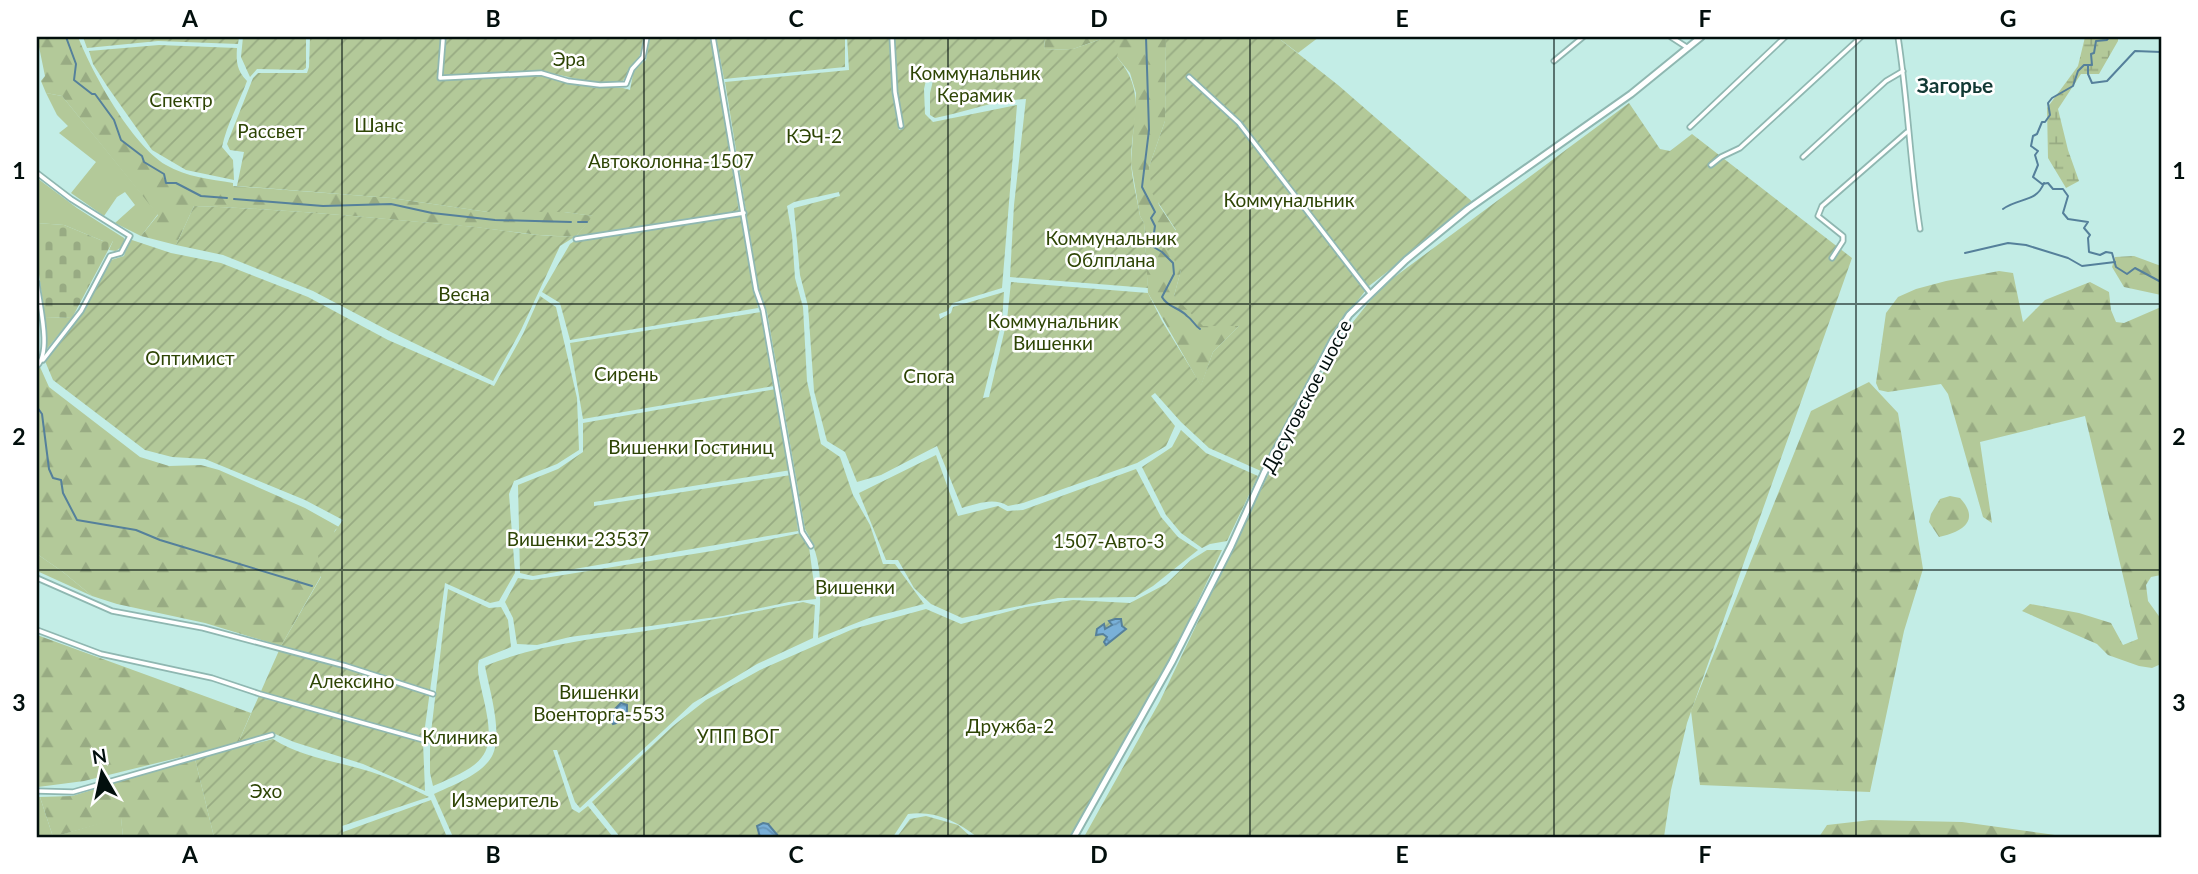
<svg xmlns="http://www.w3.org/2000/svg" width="2198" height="874" viewBox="0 0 2198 874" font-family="Lato,sans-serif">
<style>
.green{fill:#b3c999}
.forest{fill:url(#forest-firs)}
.wetland{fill:url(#wetland-marsh)}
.cemetery{fill:url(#cemetery-stones)}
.garden{fill:url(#garden-furrows)}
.water{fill:url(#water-waves);stroke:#55809b;stroke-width:2}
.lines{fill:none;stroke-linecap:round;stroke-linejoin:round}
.stream{stroke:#55809b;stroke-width:2}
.minor-casing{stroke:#8fb7b1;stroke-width:7}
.secondary-casing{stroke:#8fb7b1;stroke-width:9}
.minor{stroke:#fff;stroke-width:3.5}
.secondary{stroke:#fff;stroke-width:5}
.grid{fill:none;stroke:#020f0d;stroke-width:2;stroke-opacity:0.55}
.labels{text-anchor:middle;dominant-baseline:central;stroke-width:5;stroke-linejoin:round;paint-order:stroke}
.park-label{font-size:19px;fill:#2e4505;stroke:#fff}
.street-label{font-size:19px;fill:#020f0d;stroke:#fff}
.neighbourhood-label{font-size:21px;font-weight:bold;fill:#123934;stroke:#fff}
.neatline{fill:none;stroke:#020f0d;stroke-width:2.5}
.grid-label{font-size:23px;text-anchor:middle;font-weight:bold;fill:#020f0d}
</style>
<defs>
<pattern id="forest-firs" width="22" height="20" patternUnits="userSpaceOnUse" patternTransform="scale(1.75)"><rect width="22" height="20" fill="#b3c999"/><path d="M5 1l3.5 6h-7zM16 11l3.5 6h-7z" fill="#98ab83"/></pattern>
<pattern id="wetland-marsh" width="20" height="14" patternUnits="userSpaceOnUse" patternTransform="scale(1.75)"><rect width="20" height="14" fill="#b3c999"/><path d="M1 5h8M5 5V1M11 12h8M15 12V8" fill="none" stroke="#98ab83"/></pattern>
<pattern id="cemetery-stones" width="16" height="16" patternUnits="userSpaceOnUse" patternTransform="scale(1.75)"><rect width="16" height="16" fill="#b3c999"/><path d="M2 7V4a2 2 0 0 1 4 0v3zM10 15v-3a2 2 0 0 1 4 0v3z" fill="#98ab83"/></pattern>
<pattern id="garden-furrows" width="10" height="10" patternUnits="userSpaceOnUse" patternTransform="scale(1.75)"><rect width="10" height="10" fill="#b3c999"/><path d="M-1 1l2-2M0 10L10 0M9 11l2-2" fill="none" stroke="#98ab83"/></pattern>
<pattern id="water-waves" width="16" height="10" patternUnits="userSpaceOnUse" patternTransform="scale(1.75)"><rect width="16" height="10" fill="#79b0d8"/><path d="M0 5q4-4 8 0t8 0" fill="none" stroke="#6796b8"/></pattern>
</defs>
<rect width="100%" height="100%" fill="#c3ede6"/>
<g class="green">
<path d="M46,93L62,96L158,214L141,236L115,223L135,205L125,192L117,197L104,216L71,193L96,162L59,133L68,126L57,115Z"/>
<path d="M37,178L77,208L124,238V245L116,251L109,250L113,241H103L64,225L37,223Z"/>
<path d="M45,317L72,318L46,350Z"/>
<path d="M37,554L63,572L92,596L37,571Z"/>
<path d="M37,797H40L53,837L121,817L123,837H37Z"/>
</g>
<g class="forest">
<path d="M37,37H78C93,74 131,144 166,165C186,177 210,179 233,183V186L391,198L488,212H564L594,216L576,236C538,238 501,229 463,226C374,218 284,209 194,206L176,245L141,236L158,215L62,96L46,93L41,81L45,76Z"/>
<path d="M1045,37H1166L1165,121L1149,167L1159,205L1176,231L1181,270L1174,296L1240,325L1213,352L1201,386L1148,293L1144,223L1140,216L1131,163L1136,93L1130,73L1117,57L1107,37L1073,49L1044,50Z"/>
<path d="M1277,37H1319L1298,53Z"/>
<path d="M2134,256L2161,266V295L2124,287L2112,267L2115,257Z"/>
<path d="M1999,271L2013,273L2023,322L2045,300L2090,282L2109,292L2111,310L2116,322L2124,323L2161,307V575L2151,577L2146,585L2148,601L2161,619V664L2152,668L2139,666L2108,655L2097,644L2022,611L2030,604L2079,613L2111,623L2123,645L2138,639L2085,416L1980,442L1992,523L1983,517L1948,394L1941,384L1888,392L1879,390L1876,383L1886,313L1898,297L1916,289L1946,281Z"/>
<path d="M40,367L49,387L140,457L169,466L201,465L219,470L305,508L339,527L335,530L321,576L281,646L205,623L117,604L92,596L63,572L37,554V371Z"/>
<path d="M1869,382L1898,413L1923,569L1904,631L1870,792L1700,785L1691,711L1811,411Z"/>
<path d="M1950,496L1960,498C1981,521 1962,532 1939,537L1929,522L1931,514L1940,499Z"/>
<path d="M37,635L251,713L238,743L84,781L38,787Z"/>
<path d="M195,759L214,837H123L121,818L53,837L40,797L72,796Z"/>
<path d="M1871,820L1962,822L2069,837H1819L1827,825Z"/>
</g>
<path class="wetland" d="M2085,37H2118V41L2099,74H2081L2058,109L2068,150L2079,181L2066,188L2048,158L2047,108L2078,66Z"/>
<path class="cemetery" d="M37,223L64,225L103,241H113L72,318L45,317L37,260Z"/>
<g class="garden">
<path d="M83,37H239L238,44L158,41L87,48Z"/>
<path d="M243,37H306V68L303,70L257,69L250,77L241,57Z"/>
<path d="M310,37H645L639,58C631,64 629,72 623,81L595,83L546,72L443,76L446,39H442L438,80L544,76L595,88H623L630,90L634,69L646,60L650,37H712L739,211L576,236L560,246L521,330L493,381L391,332L313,291L223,255L176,245L194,206C284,209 375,218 465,226C502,229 538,238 576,236L593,216L564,212H488L391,198L237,186L244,152L230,150L227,144L253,78L258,73H307L309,67Z"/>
<path d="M716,37H845V67L724,79Z"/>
<path d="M847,37H889L892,93L899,130L903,129L896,87L894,37H1045L1044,50L1073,49L1107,37L1120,43L1117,57C1148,94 1131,119 1131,162C1132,180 1137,198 1140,216L1144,223L1148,288L1010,277L1014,205L1026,99C995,100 965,112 935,118L930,115V93L934,77L927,76L924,89L925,114L933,122L1017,105L1002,288L953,303L947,311L939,314L940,319L951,313L953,307L1004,292L1002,321L983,398L989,397L1007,320L1011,282L1148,293L1162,321L1201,385L1213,352L1239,326H1203L1174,296L1181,270L1162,242L1176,230L1152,193L1149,167L1165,121L1166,37H1277L1338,85L1475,204L1369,286L1331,335L1261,471L1209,448L1181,422L1155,393L1151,396L1175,426L1166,446L1137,463L1023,503L1008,506C993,497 978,504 962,508L937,446L881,475L857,482L845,452L827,441L814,391L808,306L800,275L794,208L840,196L839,192L794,202L787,206L792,235L795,278L803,307L807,381L821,444L840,457L853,495L870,525L883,564H895L924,604L869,618L818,638C820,600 826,563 805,529L767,312L760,298L725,82L849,70Z"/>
<path d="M159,45L237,48C236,62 237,71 247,81C239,103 227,124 222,147L233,160L234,180L186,170L152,150L107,86L93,64L89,51Z"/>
<path d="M1629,103L1660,149L1670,151L1692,134L1852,258L1687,723L1671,790L1664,837H1084L1160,701L1267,477L1345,332L1381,287Z"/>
<path d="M741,214L758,308L570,340L560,303L542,292L570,244L576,240Z"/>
<path d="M129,239L171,253L221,263L308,297L388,340L494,386L523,334L540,296L556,307L577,398L579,450L557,464L514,481L509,494L515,573L499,601L490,603L445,583L423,741L425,791L363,764L294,742L273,733L238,743L281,646L321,577L318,555L343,520L305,500L205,459L172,457L145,450L53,380L45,361L82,313L111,260L124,256Z"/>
<path d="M761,312L774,386L583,419L570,343Z"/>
<path d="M776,389L791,470L594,502V506L791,475L798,531L533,576L520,573L518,485L558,469L583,452V423Z"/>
<path d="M1181,430L1206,453L1258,476L1227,541L1210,544L1202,548L1181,533L1166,515L1142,467L1172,447Z"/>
<path d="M936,455L958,516L998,506L1007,511L1023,510L1136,469L1161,517L1178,537L1198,550L1153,586L1135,597L1058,598L962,618L931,604L914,588L898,560H886L859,493Z"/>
<path d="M801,533L809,547L816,599L789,602L723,616L570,637L537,645L517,644L513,618L505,602L518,578L532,580L712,551Z"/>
<path d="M1207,550H1222L1158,686L1071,837H977C957,821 934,810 908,814L893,837H620L592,802L673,726L706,700L760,670L853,629L926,609L961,624L1026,607L1073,600L1130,603L1166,584L1191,560Z"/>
<path d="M448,589L489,608L501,607L508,620L511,647L479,660C476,671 480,681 482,692C497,754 490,762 433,786L430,773V741Z"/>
<path d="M803,602L815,605L813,638L757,664L693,703L580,808L575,802L557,750H553L572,809L579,813L588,806L613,837H453L434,794C453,785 484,774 493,754C503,733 489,688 485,666C536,645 592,639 646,631C699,622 751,613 803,602Z"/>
<path d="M273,739C306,760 346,762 383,776C399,782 414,790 429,797L342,826L343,832L431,800L447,837H214L195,759Z"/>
<path d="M926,816L958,825L971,837H897L910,819Z"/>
</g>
<g class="water">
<path d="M1115,619H1121L1122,626L1126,629L1106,645L1104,642L1107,637L1103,634L1096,635L1097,629L1104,624L1105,629L1112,625L1109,621Z"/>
<path d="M621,703L627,705V715L619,722L613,724L608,716Z"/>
<path d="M763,823L768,824L779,837H760L757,826Z"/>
</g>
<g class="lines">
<g class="stream">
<path d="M66,37L76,64L74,80L92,94H95L114,120L121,140L142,156L144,162L164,174L166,183H176L201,196L227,198"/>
<path d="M1146,37L1149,130L1142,187L1155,212L1151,218L1155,226L1152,246L1162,252L1173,263L1174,274L1162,297C1168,308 1179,307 1187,316C1193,320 1194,325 1200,329"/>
<path d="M2109,37L2107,40L2096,41L2094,53L2091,54L2092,65H2084L2078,71L2073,86L2052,98L2048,103L2050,115L2045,122H2042L2037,134L2033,136L2031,146L2038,151L2035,155L2038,165L2033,177L2042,184L2048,183L2053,189H2063L2068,196L2063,213L2068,219L2088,222L2084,228L2090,235L2088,238L2089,252L2100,255L2106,252L2112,253L2116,267L2127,274L2135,268L2161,282"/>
<path d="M2088,66V74L2092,83L2107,81L2135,51L2161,52"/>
<path d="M234,199L323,206L391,204L432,213L495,220L571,222"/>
<path d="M2003,209C2020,197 2036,203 2044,183"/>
<path d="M578,222H587"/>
<path d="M1965,253L2008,243L2026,245L2068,258L2082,266L2115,262"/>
<path d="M37,407L42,414L49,469L53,478L61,480L63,493L77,520L136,530L160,540L312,586"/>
</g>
<g class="minor-casing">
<g id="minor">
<path d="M713,37L756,290L763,310L802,532L811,546"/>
<path d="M892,37L895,92L901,126"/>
<path d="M1671,37L1688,48"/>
<path d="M1898,37C1908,101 1910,165 1920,229"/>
<path d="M443,40L440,78L541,73L568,81L600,85L626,84L632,69L643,57L647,37"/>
<path d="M1554,61L1583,37"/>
<path d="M1189,77L1239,123L1370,293"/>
<path d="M1690,127L1785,37"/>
<path d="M1803,157L1886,81L1903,71"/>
<path d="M1711,165L1721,157L1740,148L1861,37"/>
<path d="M37,173L71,199L130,236L121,253L110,256L81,311L43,360"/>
<path d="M576,239L744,213"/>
<path d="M1832,258L1843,241V236L1818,216L1822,206L1907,132"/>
<path d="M37,283C39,304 52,351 37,366"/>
<path d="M37,578L112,611L203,628L346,666L433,694"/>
<path d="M37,630L101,654L212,678L260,694L427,741"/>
<path d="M37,791L73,792L272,735"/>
</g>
</g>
<g class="secondary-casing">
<path id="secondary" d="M1074,837L1172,662L1231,546L1264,473L1333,340L1349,315L1406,260L1468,209L1631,94L1701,37"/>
</g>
<use href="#minor" class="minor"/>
<use href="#secondary" class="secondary"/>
</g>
<path class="grid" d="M342,37V837M644,37V837M948,37V837M1250,37V837M1554,37V837M1856,37V837M37,304H2161M37,570H2161"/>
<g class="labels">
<g class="park-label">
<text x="569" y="58">Эра</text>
<text x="975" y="72">Коммунальник<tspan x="975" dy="22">Керамик</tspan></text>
<text x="181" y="99">Спектр</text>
<text x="379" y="124">Шанс</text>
<text x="271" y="130">Рассвет</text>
<text x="814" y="135">КЭЧ-2</text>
<text x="671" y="160">Автоколонна-1507</text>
<text x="1289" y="199">Коммунальник</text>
<text x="1111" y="237">Коммунальник<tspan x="1111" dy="22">Облплана</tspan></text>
<text x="464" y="293">Весна</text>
<text x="1053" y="320">Коммунальник<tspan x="1053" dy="22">Вишенки</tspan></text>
<text x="190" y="357">Оптимист</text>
<text x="626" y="373">Сирень</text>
<text x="929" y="375">Спога</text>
<text x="691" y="446">Вишенки Гостиниц</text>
<text x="578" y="538">Вишенки-23537</text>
<text x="1109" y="540">1507-Авто-3</text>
<text x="855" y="586">Вишенки</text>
<text x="352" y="680">Алексино</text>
<text x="599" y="691">Вишенки<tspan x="599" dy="22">Военторга-553</tspan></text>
<text x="1010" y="725">Дружба-2</text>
<text x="738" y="735">УПП ВОГ</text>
<text x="460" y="736">Клиника</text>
<text x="266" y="790">Эхо</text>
<text x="505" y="799">Измеритель</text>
</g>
<g class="street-label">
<text transform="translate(1306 396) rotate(-62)">Досуговское шоссе</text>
</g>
<g class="neighbourhood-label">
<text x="1955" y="84">Загорье</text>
</g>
</g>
<rect width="2198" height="874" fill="none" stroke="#ffffff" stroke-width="77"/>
<g transform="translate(102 773) rotate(351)" stroke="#ffffff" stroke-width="5" paint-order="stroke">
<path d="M0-5L12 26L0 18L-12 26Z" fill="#020f0d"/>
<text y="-10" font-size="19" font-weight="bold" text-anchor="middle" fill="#020f0d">N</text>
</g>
<rect x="38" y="38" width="2122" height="798" class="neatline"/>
<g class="grid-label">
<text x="190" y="27">A</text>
<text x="493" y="27">B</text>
<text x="796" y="27">C</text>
<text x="1099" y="27">D</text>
<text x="1402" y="27">E</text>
<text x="1705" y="27">F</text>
<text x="2008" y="27">G</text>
<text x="19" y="179">1</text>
<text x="2179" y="179">1</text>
<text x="19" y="445">2</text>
<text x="2179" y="445">2</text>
<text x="19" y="711">3</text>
<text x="2179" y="711">3</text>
<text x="190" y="863">A</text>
<text x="493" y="863">B</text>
<text x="796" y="863">C</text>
<text x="1099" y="863">D</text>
<text x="1402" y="863">E</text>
<text x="1705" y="863">F</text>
<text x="2008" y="863">G</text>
</g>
</svg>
